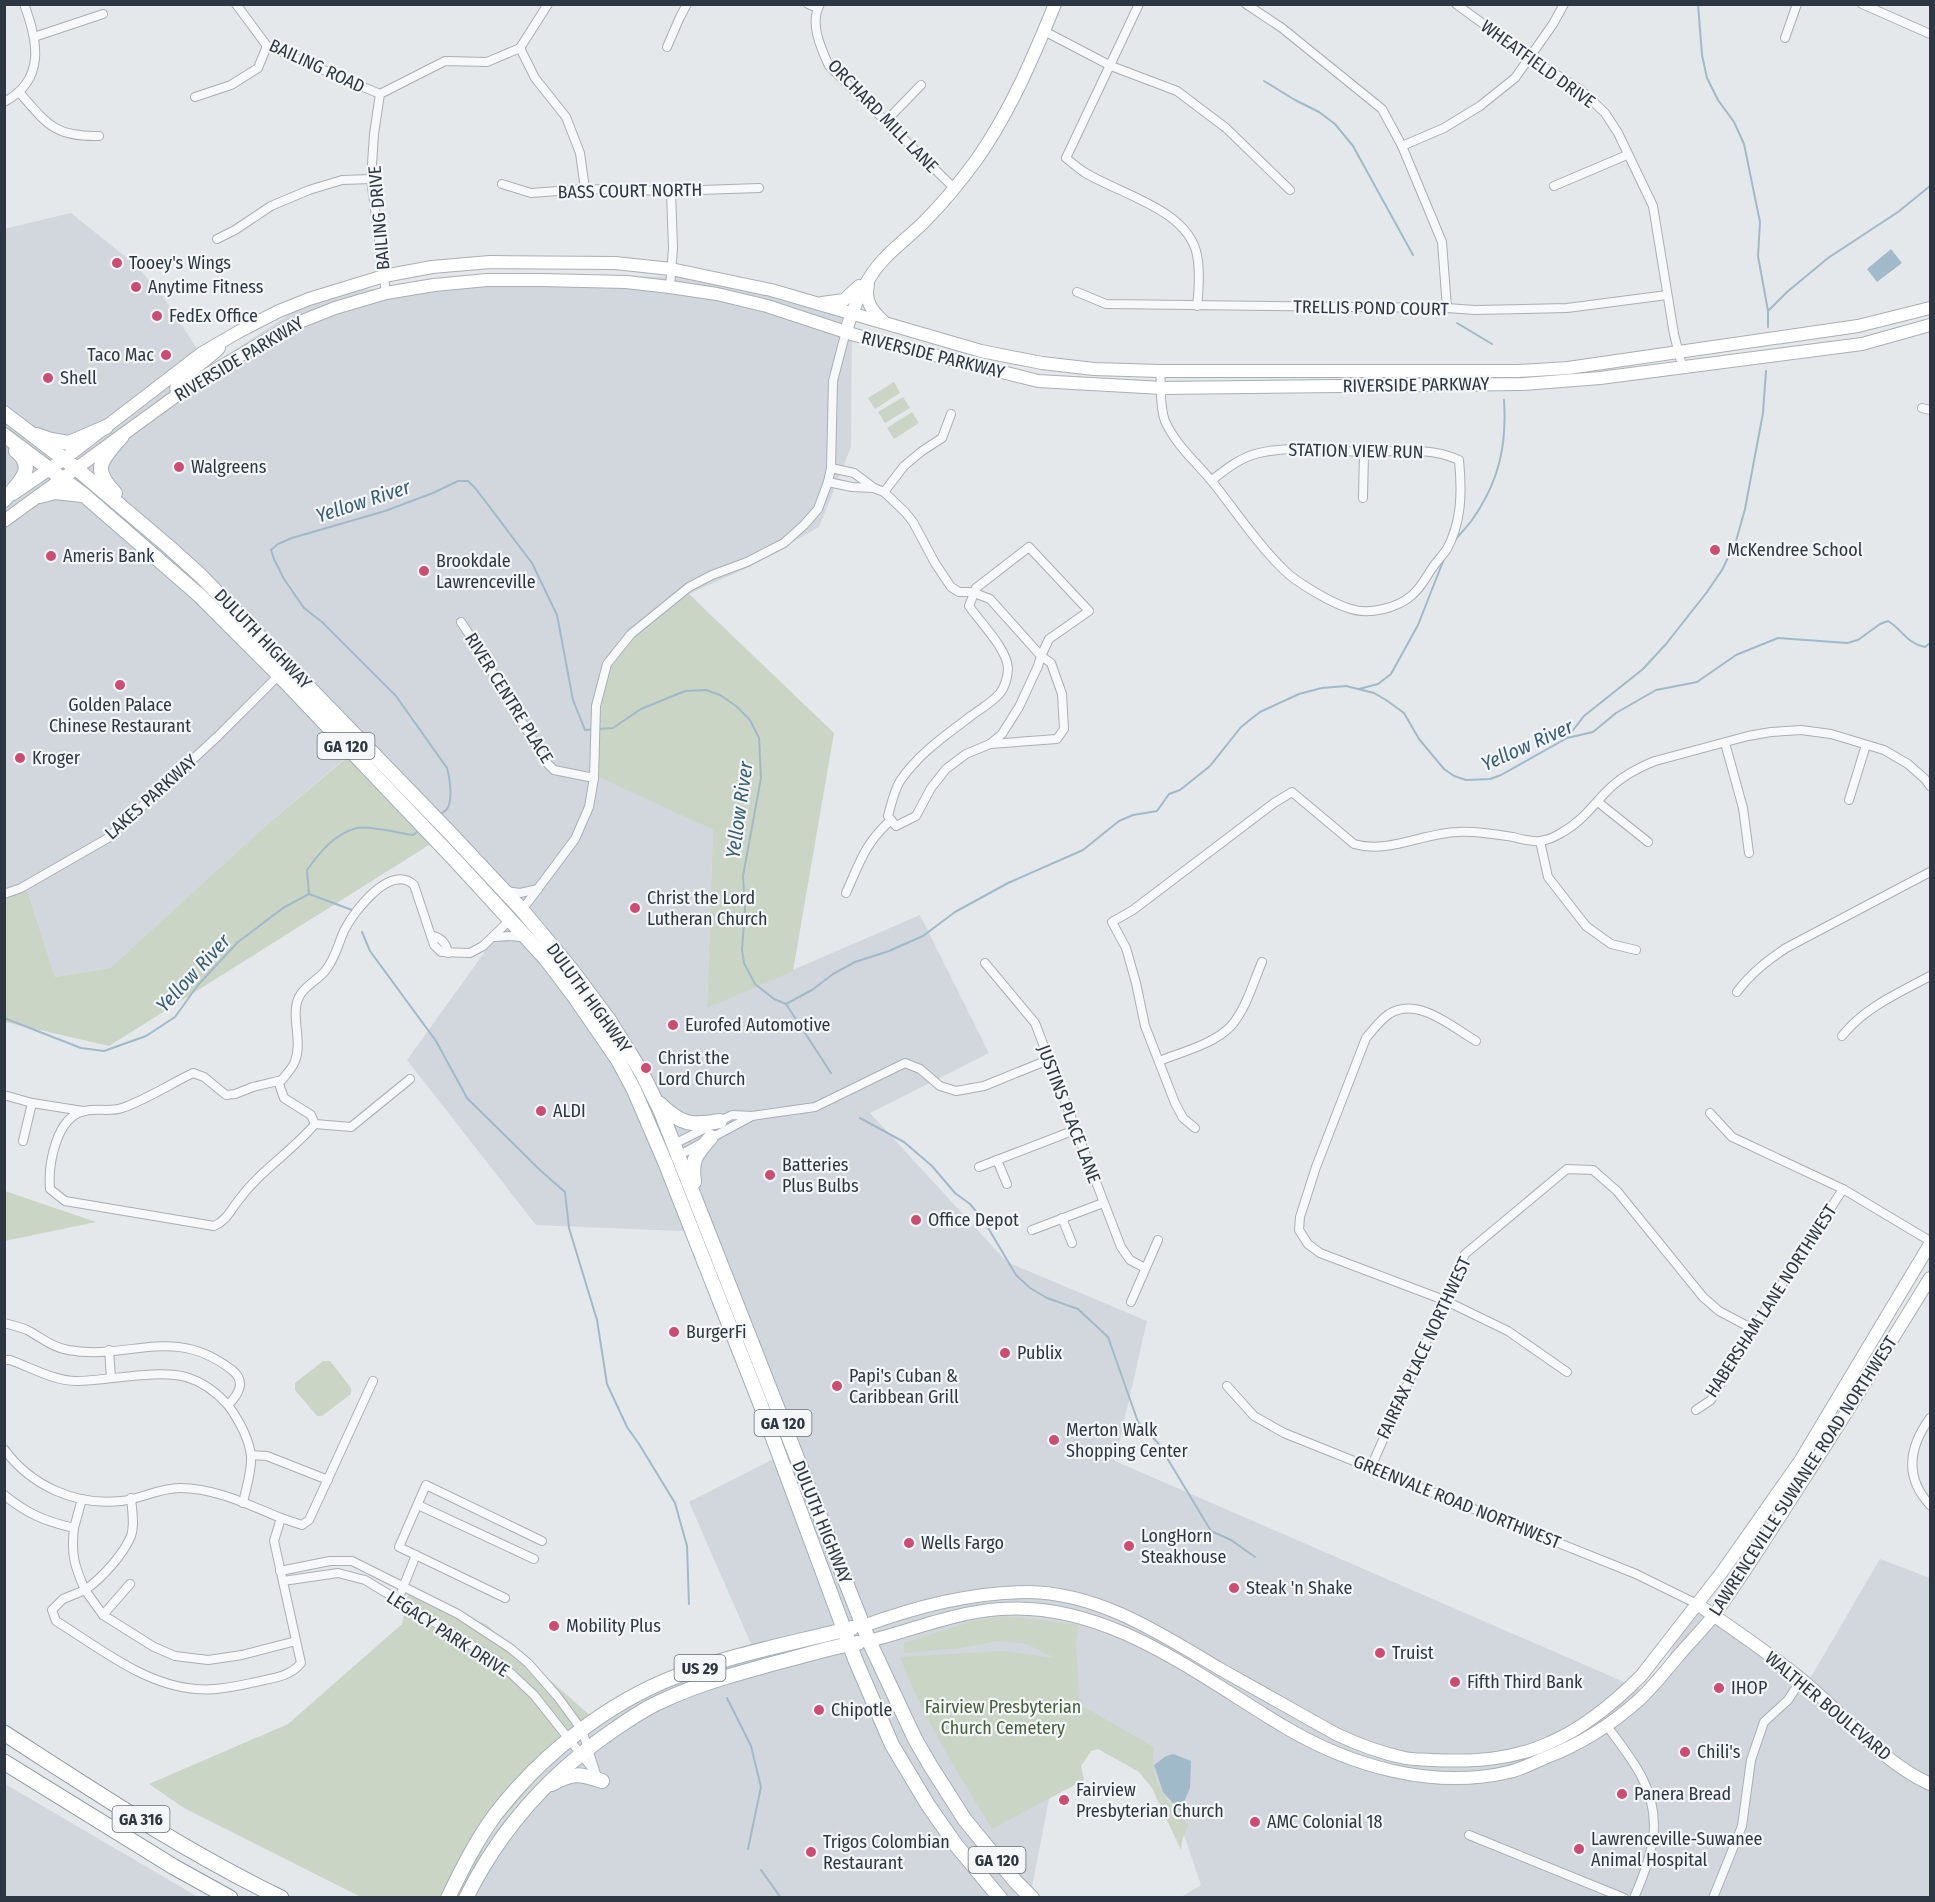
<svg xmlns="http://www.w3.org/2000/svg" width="1935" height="1902" viewBox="0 0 1935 1902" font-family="'Fira Sans Condensed',sans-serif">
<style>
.built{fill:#d2d7dd}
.green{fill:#cbd5c5}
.water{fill:#a0baca}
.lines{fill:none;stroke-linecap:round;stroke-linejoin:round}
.stream{stroke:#a0baca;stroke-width:2}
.street-casing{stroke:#a9afb5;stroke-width:10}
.secondary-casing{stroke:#a9afb5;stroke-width:14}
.primary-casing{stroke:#a3aeb7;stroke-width:16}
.highway-casing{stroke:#8b97a2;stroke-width:17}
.street{stroke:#f7f8fa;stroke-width:8}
.secondary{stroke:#fff;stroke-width:12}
.primary{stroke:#fff;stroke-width:14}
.highway{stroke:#fff;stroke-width:15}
.poi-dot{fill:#cc4d71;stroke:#f4f6f8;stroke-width:2}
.labels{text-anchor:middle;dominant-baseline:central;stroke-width:4.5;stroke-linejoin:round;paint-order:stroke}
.shield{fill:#f4f6f8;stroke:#687079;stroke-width:1.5}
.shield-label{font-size:16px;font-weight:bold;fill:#2c3743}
.street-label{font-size:18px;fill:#2c3743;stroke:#f4f6f8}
.poi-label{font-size:18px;fill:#2c3743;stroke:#f4f6f8;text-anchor:start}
.park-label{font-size:18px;fill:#455f39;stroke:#f4f6f8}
.water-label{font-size:20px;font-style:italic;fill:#365c77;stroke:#f4f6f8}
</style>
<rect width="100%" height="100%" fill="#e4e8eb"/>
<g class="built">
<path d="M71,213L137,266L166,301L209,367L320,294L509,276L732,277L852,319L851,447L819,527L749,567L689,594L597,775L713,830L707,1007L920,915L989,1053L870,1113L1007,1262L1147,1321L1115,1461L1654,1695L1672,1648L1704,1602L1805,1687L1880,1559L1930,1578V1897H1181L1201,1885L1184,1835L1189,1825L1161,1791L1151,1764L1154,1747L1080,1704L1076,1660L1030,1897H467L487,1839L592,1717L708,1661L755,1653L689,1502L793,1449L704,1232L536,1225L407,1060L512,914L355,750L263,828L110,968L55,977L25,883L5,894L4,229Z"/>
<path d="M4,1784H5L198,1897H5Z"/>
</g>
<g class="green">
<path d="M894,382L900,393L875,409L868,398Z"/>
<path d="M903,397L910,408L885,423L878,412Z"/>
<path d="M912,412L919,423L894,439L887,428Z"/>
<path d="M689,594L834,733L793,971L707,1008L713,830L597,776L605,663Z"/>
<path d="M356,750L437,840L109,1046L5,1022V894L25,883L55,977L110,968L263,828Z"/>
<path d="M5,1191L96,1222L5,1241Z"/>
<path d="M323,1361H330L351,1388V1394L322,1416H317L295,1390V1383Z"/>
<path d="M409,1589L487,1625L592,1717L487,1838L467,1897H361L184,1808L149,1784L288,1724L402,1624Z"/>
<path d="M1005,1616L1079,1625L1076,1641L1080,1704L1154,1747C1149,1783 1167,1799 1189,1825L1182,1840L1181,1850L1152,1788L1139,1772L1098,1749L1091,1751L1081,1766L1084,1780L992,1829C958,1773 923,1718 900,1657L1004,1651L1055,1658L1027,1644L997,1641L961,1648L904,1653V1643L973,1621Z"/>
</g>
<g class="water">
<path d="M1891,249L1902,263L1877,282L1867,269Z"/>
<path d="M1174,1754L1191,1761L1190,1788L1180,1811L1163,1792L1154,1765L1166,1756Z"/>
</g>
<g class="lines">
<g class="stream">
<path d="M1698,4L1702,55L1707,78L1718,100L1734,122L1744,144L1760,222L1758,256L1768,311V327"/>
<path d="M1264,81L1295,100L1319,112L1335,124L1353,146L1413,255"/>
<path d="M1769,310L1787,292L1828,258L1898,212L1930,186"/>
<path d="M1457,323L1492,344"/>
<path d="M1454,541C1460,534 1467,527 1472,520C1499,482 1507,445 1504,400"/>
<path d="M1359,689L1378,684L1391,674L1418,625L1444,559"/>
<path d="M1567,738L1584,716L1643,669L1666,644L1707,592L1722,570L1736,541L1745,509L1763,413L1766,371"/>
<path d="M439,816C440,815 446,810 447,809C453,800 450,778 447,768L396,696L322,622L304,608L284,579L274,559L271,550L278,544L292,538L385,511L433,493L458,481H468L476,489L532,563L557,615L573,700L585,730L613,728L641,709L685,691L706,690L720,695L736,706L750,720L759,738L761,778L743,876L745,909L742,950L744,963L755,984L774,999L786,1004L812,990L833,974L855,962L889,951L923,936L955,912L1008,883L1083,850L1119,821L1133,815L1157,811L1169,794L1180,790L1210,766L1241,727L1260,712L1299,694L1322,688L1346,686L1374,693L1386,700L1404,713L1419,739L1444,769L1454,776L1466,780L1490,779L1501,775L1567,738L1593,732L1616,713L1656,690L1697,682L1736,655L1778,638L1847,643L1858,640L1880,624L1888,621C1903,630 1906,643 1925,647L1930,643"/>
<path d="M309,894L307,870C320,852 334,834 357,828C366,825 401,833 413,835L420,830"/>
<path d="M309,894L352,910L353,912"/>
<path d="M362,932L370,951L436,1041L467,1098L541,1171L565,1192L569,1228L597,1320L607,1384L627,1427L639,1444L675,1503L687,1546L689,1604"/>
<path d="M786,1004L831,1073"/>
<path d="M4,1018L81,1048L104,1051L146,1036L175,1017L198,985L238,942L283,908L309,894"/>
<path d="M860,1118L904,1142L932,1166L955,1193L970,1204L984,1221L1016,1275L1030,1288L1047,1298L1078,1309L1108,1337L1138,1422L1158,1443L1211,1531L1231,1540L1255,1557"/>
<path d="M727,1698L751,1746L761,1787L748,1849"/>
<path d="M761,1870L781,1898"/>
</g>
<g class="street-casing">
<g id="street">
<path d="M236,4L267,46L380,94"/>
<path d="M808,4L818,8"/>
<path d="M820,4C809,23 821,48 829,66L954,188"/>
<path d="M1139,4L1066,158C1072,163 1078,168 1084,172C1119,194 1188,209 1197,255C1200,271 1199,289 1197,306"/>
<path d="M1246,4L1282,28L1382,109L1402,146L1442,242L1447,308"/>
<path d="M1456,4L1530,58L1581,90L1605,113L1618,133L1653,206L1674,334L1682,366"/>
<path d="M1862,4L1930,34"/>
<path d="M1044,31L1111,66L1177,91L1226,128L1290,190"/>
<path d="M34,37L103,14"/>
<path d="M1785,38L1797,4"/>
<path d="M667,47L680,17L687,4"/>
<path d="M520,48L535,78L566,117L580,153L585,189"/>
<path d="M19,92C47,124 54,137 99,136"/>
<path d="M195,97L231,85L258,68L267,46"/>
<path d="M4,102C46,80 38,41 24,4"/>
<path d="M886,121L921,85"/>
<path d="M1402,146L1444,128L1480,106L1515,78L1553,24L1564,4"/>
<path d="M502,184L531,193L585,189L671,191L759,188"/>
<path d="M1554,186L1627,155"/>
<path d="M217,239L235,230L271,206L309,190L342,180L371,179"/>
<path d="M670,287L673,248L671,191"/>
<path d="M1077,292L1106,304L1447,308L1475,310L1567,308L1667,295"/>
<path d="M386,293L371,179L374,134L380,94L445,61L487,62L520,48L548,4"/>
<path d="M1160,371C1162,387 1159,406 1165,421C1177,448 1201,466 1218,489C1239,516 1259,546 1284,570C1297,583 1333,604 1351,609C1369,615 1397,608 1411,596C1422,587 1425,578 1433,567C1437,561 1443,555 1447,549C1462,521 1462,491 1459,460C1428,446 1397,452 1364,452C1330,451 1293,445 1259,453C1241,457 1226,469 1212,480"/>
<path d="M1922,408L1930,410"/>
<path d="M831,468L854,473L874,488L884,492L905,512L913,522L935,563L951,587L959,592H972L990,599L1041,656L1038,666L1019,707L1002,734L990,744L966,754L946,769L931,788L916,816L896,826L891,820"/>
<path d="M828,482L852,487L873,488"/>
<path d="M884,492L904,466L922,451L942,438L951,414"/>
<path d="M1363,498L1364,452"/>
<path d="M461,622L473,640L546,762L554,770L594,778"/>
<path d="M1725,743L1743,808L1749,853"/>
<path d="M1849,800L1866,745"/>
<path d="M1598,802L1648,842"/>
<path d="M891,820L888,816C891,805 894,791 900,781C918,754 946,735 971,716C980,709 993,702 1000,693C1005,687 1008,676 1008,668C1007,649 980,622 969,606L976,588L1029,547L1089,611L1049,639L1041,656L1051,663L1062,694L1064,729L1057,739L990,744"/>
<path d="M1540,841L1548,877L1586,926L1611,944L1636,950"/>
<path d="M506,891L520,893L538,889"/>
<path d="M846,893C860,862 865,843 891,820"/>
<path d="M4,894L21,888L108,838L218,736L279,675"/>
<path d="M522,910L575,839L589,807L594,778L596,706L607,664L631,634L689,587L712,575L747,562L784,543L804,525L818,509L828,482L831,468L833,381L846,331"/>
<path d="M431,935C441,938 446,942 448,953"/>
<path d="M495,937L512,936L527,938"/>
<path d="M985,963L1035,1023L1121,1247L1130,1260L1145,1268"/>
<path d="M1737,992C1751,973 1767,961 1786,948L1930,872"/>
<path d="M1842,1036C1865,1007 1899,993 1930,976"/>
<path d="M1476,1041C1452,1027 1418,996 1389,1014C1380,1020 1373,1030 1366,1038L1316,1167L1300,1217L1299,1230L1308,1244L1320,1253L1444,1300L1508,1331L1567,1372"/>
<path d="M1159,1061C1182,1052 1214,1044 1231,1026C1246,1009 1253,983 1262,962"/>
<path d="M193,1073L204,1077L226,1095L235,1094L253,1087L278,1081L284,1098L311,1115L315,1124C299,1143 279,1158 261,1175C254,1182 247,1189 242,1196C232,1207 228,1220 214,1226L65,1201L50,1189C48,1165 56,1116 85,1111C97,1108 111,1112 122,1108C146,1100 170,1084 193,1073Z"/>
<path d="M278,1081L282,1080C286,1074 293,1068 295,1061C303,1041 290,1015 299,997C304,986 318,980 325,971C336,958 338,943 345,929C355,910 391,863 414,885L434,945L441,952L470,953L483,946L509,921"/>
<path d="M4,1095L32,1103L83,1111"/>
<path d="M1710,1113L1732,1137L1843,1189L1930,1241"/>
<path d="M315,1124L351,1127L410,1079"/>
<path d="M1195,1128L1183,1118L1175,1103L1145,1026L1136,983L1126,948L1112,922L1133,910L1274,803L1292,792L1354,844C1388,854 1423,833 1458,832C1476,831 1494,834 1513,837C1521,839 1531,842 1540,841C1547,840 1555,837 1561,833C1580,823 1591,808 1605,793C1619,778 1637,768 1655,761L1748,736L1771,732L1801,730L1831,734L1884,750L1908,764L1925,779L1930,786"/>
<path d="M23,1141L32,1103"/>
<path d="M672,1145L732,1115L752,1116L815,1107L905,1063L920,1069L940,1086L956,1091L984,1086L1048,1060"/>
<path d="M676,1157L752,1116"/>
<path d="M997,1160L1007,1184"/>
<path d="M979,1167L1075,1130"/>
<path d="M1062,1218L1072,1243"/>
<path d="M1032,1230L1103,1203"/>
<path d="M1131,1302L1158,1240"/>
<path d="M4,1323C12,1325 20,1327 27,1330C41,1337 51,1347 68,1350C130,1361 173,1324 232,1370C247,1382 238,1395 228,1405C238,1419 249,1438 251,1456C252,1471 246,1488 243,1503"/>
<path d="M109,1350L111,1378"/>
<path d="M4,1360H10C30,1367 54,1381 76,1381C107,1381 157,1369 186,1377C203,1382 217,1393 228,1405"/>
<path d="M1227,1386L1254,1416L1284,1433L1636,1574L1697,1604"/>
<path d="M1696,1410L1711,1400L1753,1329L1843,1189"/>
<path d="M1930,1418C1909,1447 1904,1477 1930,1505"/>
<path d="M4,1449C31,1486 76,1506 121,1501C141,1499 159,1488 180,1488C215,1488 249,1505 281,1518L274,1541L301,1663C290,1677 272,1678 256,1682C236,1686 216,1691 196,1689C144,1685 98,1647 56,1621L52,1610L63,1599L85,1590L103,1615L154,1647L175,1656L208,1660L242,1655L296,1641"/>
<path d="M251,1455L267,1456L328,1480"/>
<path d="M1371,1467L1465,1254L1567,1169L1593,1170L1617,1191L1703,1297L1719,1311L1753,1329"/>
<path d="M4,1495C28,1514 44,1521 74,1528L82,1499"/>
<path d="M418,1505L534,1559"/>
<path d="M281,1518L302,1525L309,1520L373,1381"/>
<path d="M74,1528C71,1554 74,1565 85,1590C102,1578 123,1555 131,1536C135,1525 132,1510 131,1498"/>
<path d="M280,1571L330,1561H352L458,1614L510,1648L528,1663L557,1696L582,1730L596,1774"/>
<path d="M283,1581L338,1573L365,1580L423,1615L500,1663L534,1695L595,1772"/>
<path d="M505,1598L399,1547L426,1485L542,1541"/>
<path d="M398,1600L416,1555"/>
<path d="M103,1615L130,1584"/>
<path d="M1607,1726C1618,1741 1630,1756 1639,1772C1665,1817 1653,1854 1634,1898"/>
<path d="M1469,1835L1624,1898"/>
<path d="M1713,1898L1742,1826L1751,1760L1764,1722L1788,1700L1801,1680"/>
</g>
</g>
<g class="secondary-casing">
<g id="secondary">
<path d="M868,285C864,300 872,311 883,321"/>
<path d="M822,303L844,300L859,286"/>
<path d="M846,331C854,305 865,279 884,259C896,246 911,235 924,222C943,203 961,181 977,159C1010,112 1033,58 1055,4"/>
<path d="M178,395C177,391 175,389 177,385C180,378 211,357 219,348"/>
<path d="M13,494L64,459L202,353L240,331L279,311L309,299L384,276L432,267L490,262L615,263L671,269L771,290L981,351L1042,363L1094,369L1160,371H1518L1568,368L1858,326L1930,308"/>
<path d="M4,521L195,382L292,325L335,308L386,293L434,285L487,280H541L626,282L670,287L717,294L767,306L855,335L1038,381L1162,388L1523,384L1600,378L1862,344L1930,325"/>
<path d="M1697,1604C1732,1628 1769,1653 1802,1680C1842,1713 1883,1763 1930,1784"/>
<path d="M863,1626C916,1607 971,1592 1028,1592C1100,1593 1161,1634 1220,1669C1259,1691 1297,1712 1336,1734C1357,1744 1381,1753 1405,1758C1414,1760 1423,1759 1432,1760C1472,1762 1512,1760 1549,1743C1582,1729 1616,1701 1641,1676L1722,1572L1800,1461L1930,1244"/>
<path d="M869,1641C912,1630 956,1612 1000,1609C1107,1601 1196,1674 1283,1726C1350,1766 1432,1790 1509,1772C1522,1769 1535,1762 1547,1757C1581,1744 1612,1724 1639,1700C1654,1686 1666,1670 1679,1655C1691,1641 1704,1628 1715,1614C1740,1579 1763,1543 1786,1507C1835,1431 1883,1355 1930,1278"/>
</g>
</g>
<g class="primary-casing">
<g id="primary">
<path d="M4,413L77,469L169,547L201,576L450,833L522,910L571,969L609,1020L642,1073L661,1112L869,1641L915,1739L930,1765L965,1820L1015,1881L1032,1898"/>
<path d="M4,435L84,495L199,595L279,675L455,860L546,959L574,996L618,1060L634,1090L665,1162L760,1403L855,1659L892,1745L928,1805L956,1845L1000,1898"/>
<path d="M37,435L51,440L69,443L106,427"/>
<path d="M115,493C90,467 102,460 122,436"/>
<path d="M40,496L55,492L82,495"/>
<path d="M4,500C18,484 38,468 16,451"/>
<path d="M660,1104C681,1125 692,1126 720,1121"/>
<path d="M694,1182C691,1158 696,1155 711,1137"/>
<path d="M552,1784C573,1772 580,1774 602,1781"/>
<path d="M448,1898C462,1869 476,1841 495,1815C541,1755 607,1703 677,1676C733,1654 794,1643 852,1628"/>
<path d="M466,1898C501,1827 550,1773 615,1729C630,1719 645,1708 662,1701C700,1683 742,1672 783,1661C808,1655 833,1646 858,1643"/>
</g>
</g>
<g class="highway-casing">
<g id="highway">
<path d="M4,1733C94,1791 184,1851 281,1898"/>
<path d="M4,1762L174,1867L230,1898"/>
</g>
</g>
<use href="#street" class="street"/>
<use href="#secondary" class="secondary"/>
<use href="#primary" class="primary"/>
<use href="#highway" class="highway"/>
</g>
<g class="poi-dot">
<circle cx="117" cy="263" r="6"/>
<circle cx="136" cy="287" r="6"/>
<circle cx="157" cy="316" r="6"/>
<circle cx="166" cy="355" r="6"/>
<circle cx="48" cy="378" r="6"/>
<circle cx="179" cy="467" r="6"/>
<circle cx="1715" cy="550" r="6"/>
<circle cx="51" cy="556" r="6"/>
<circle cx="424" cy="571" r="6"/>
<circle cx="120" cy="685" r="6"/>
<circle cx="20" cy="758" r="6"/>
<circle cx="635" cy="908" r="6"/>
<circle cx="673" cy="1025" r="6"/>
<circle cx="646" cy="1068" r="6"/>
<circle cx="541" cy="1111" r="6"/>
<circle cx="770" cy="1175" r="6"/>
<circle cx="916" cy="1220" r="6"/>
<circle cx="674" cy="1332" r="6"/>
<circle cx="1005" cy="1353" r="6"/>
<circle cx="837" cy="1386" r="6"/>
<circle cx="1054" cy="1440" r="6"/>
<circle cx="909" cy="1543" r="6"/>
<circle cx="1129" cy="1546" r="6"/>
<circle cx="1234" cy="1588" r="6"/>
<circle cx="554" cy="1626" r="6"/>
<circle cx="1380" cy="1653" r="6"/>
<circle cx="1455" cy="1682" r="6"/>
<circle cx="1719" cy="1688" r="6"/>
<circle cx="819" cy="1710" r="6"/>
<circle cx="1685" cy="1752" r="6"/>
<circle cx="1622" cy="1794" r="6"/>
<circle cx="1064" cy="1800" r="6"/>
<circle cx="1255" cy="1822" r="6"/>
<circle cx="1579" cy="1849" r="6"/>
<circle cx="811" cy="1852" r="6"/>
</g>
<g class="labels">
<g class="shield">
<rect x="317.5" y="733" width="57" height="26" rx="4.5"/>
<rect x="754.5" y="1410" width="57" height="26" rx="4.5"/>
<rect x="674.5" y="1655" width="51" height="26" rx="4.5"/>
<rect x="112.5" y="1806" width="57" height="26" rx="4.5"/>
<rect x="968.5" y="1847" width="57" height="26" rx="4.5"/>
</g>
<g class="shield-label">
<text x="346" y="746">GA 120</text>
<text x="783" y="1423">GA 120</text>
<text x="700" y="1668">US 29</text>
<text x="141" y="1819">GA 316</text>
<text x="997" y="1860">GA 120</text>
</g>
<g class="street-label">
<text transform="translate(1538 64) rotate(36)">WHEATFIELD DRIVE</text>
<text transform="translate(317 66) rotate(25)">BAILING ROAD</text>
<text transform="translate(883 116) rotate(46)">ORCHARD MILL LANE</text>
<text transform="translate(630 191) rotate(-1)">BASS COURT NORTH</text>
<text transform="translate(379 218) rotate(-95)">BAILING DRIVE</text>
<text transform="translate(1371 308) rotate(1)">TRELLIS POND COURT</text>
<text transform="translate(933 355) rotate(14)">RIVERSIDE PARKWAY</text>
<text transform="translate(239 359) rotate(-31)">RIVERSIDE PARKWAY</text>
<text transform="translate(1416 385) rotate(-1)">RIVERSIDE PARKWAY</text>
<text transform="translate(1356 451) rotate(1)">STATION VIEW RUN</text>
<text transform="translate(263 639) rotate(46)">DULUTH HIGHWAY</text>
<text transform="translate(509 698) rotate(58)">RIVER CENTRE PLACE</text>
<text transform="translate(151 797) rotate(-42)">LAKES PARKWAY</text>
<text transform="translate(589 998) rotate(54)">DULUTH HIGHWAY</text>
<text transform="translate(1069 1114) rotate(69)">JUSTINS PLACE LANE</text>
<text transform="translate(1771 1301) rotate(-57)">HABERSHAM LANE NORTHWEST</text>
<text transform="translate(1424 1348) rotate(-65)">FAIRFAX PLACE NORTHWEST</text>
<text transform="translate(1803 1476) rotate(-57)">LAWRENCEVILLE SUWANEE ROAD NORTHWEST</text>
<text transform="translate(1457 1502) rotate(22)">GREENVALE ROAD NORTHWEST</text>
<text transform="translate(822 1522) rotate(68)">DULUTH HIGHWAY</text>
<text transform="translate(448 1634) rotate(33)">LEGACY PARK DRIVE</text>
<text transform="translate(1828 1706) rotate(40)">WALTHER BOULEVARD</text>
</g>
<g class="poi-label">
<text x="129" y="263">Tooey's Wings</text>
<text x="148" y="287">Anytime Fitness</text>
<text x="169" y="316">FedEx Office</text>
<text x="154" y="355" text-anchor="end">Taco Mac</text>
<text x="60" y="378">Shell</text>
<text x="191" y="467">Walgreens</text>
<text x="1727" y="550">McKendree School</text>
<text x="63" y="556">Ameris Bank</text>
<text x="436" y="561">Brookdale<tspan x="436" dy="21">Lawrenceville</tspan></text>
<text x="120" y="705" text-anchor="middle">Golden Palace<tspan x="120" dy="21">Chinese Restaurant</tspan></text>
<text x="32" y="758">Kroger</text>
<text x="647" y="898">Christ the Lord<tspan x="647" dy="21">Lutheran Church</tspan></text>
<text x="685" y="1025">Eurofed Automotive</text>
<text x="658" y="1058">Christ the<tspan x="658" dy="21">Lord Church</tspan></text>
<text x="553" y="1111">ALDI</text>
<text x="782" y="1165">Batteries<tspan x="782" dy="21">Plus Bulbs</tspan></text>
<text x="928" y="1220">Office Depot</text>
<text x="686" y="1332">BurgerFi</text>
<text x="1017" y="1353">Publix</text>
<text x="849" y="1376">Papi's Cuban &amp;<tspan x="849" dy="21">Caribbean Grill</tspan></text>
<text x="1066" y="1430">Merton Walk<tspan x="1066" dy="21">Shopping Center</tspan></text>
<text x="1141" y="1536">LongHorn<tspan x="1141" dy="21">Steakhouse</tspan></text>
<text x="921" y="1543">Wells Fargo</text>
<text x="1246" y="1588">Steak 'n Shake</text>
<text x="566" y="1626">Mobility Plus</text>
<text x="1392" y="1653">Truist</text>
<text x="1467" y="1682">Fifth Third Bank</text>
<text x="1731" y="1688">IHOP</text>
<text x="831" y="1710">Chipotle</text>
<text x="1697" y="1752">Chili's</text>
<text x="1076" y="1790">Fairview<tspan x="1076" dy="21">Presbyterian Church</tspan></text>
<text x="1634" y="1794">Panera Bread</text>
<text x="1267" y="1822">AMC Colonial 18</text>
<text x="1591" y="1839">Lawrenceville-Suwanee<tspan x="1591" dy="21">Animal Hospital</tspan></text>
<text x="823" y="1842">Trigos Colombian<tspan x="823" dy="21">Restaurant</tspan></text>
</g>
<g class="park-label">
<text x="1003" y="1707">Fairview Presbyterian<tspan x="1003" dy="21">Church Cemetery</tspan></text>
</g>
<g class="water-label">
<text transform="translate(363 501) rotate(-18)">Yellow River</text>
<text transform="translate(1527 745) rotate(-24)">Yellow River</text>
<text transform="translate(739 810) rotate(-82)">Yellow River</text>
<text transform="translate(193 973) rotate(-47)">Yellow River</text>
</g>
</g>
<rect width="1935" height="1902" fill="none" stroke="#2c3743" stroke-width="12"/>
</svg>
